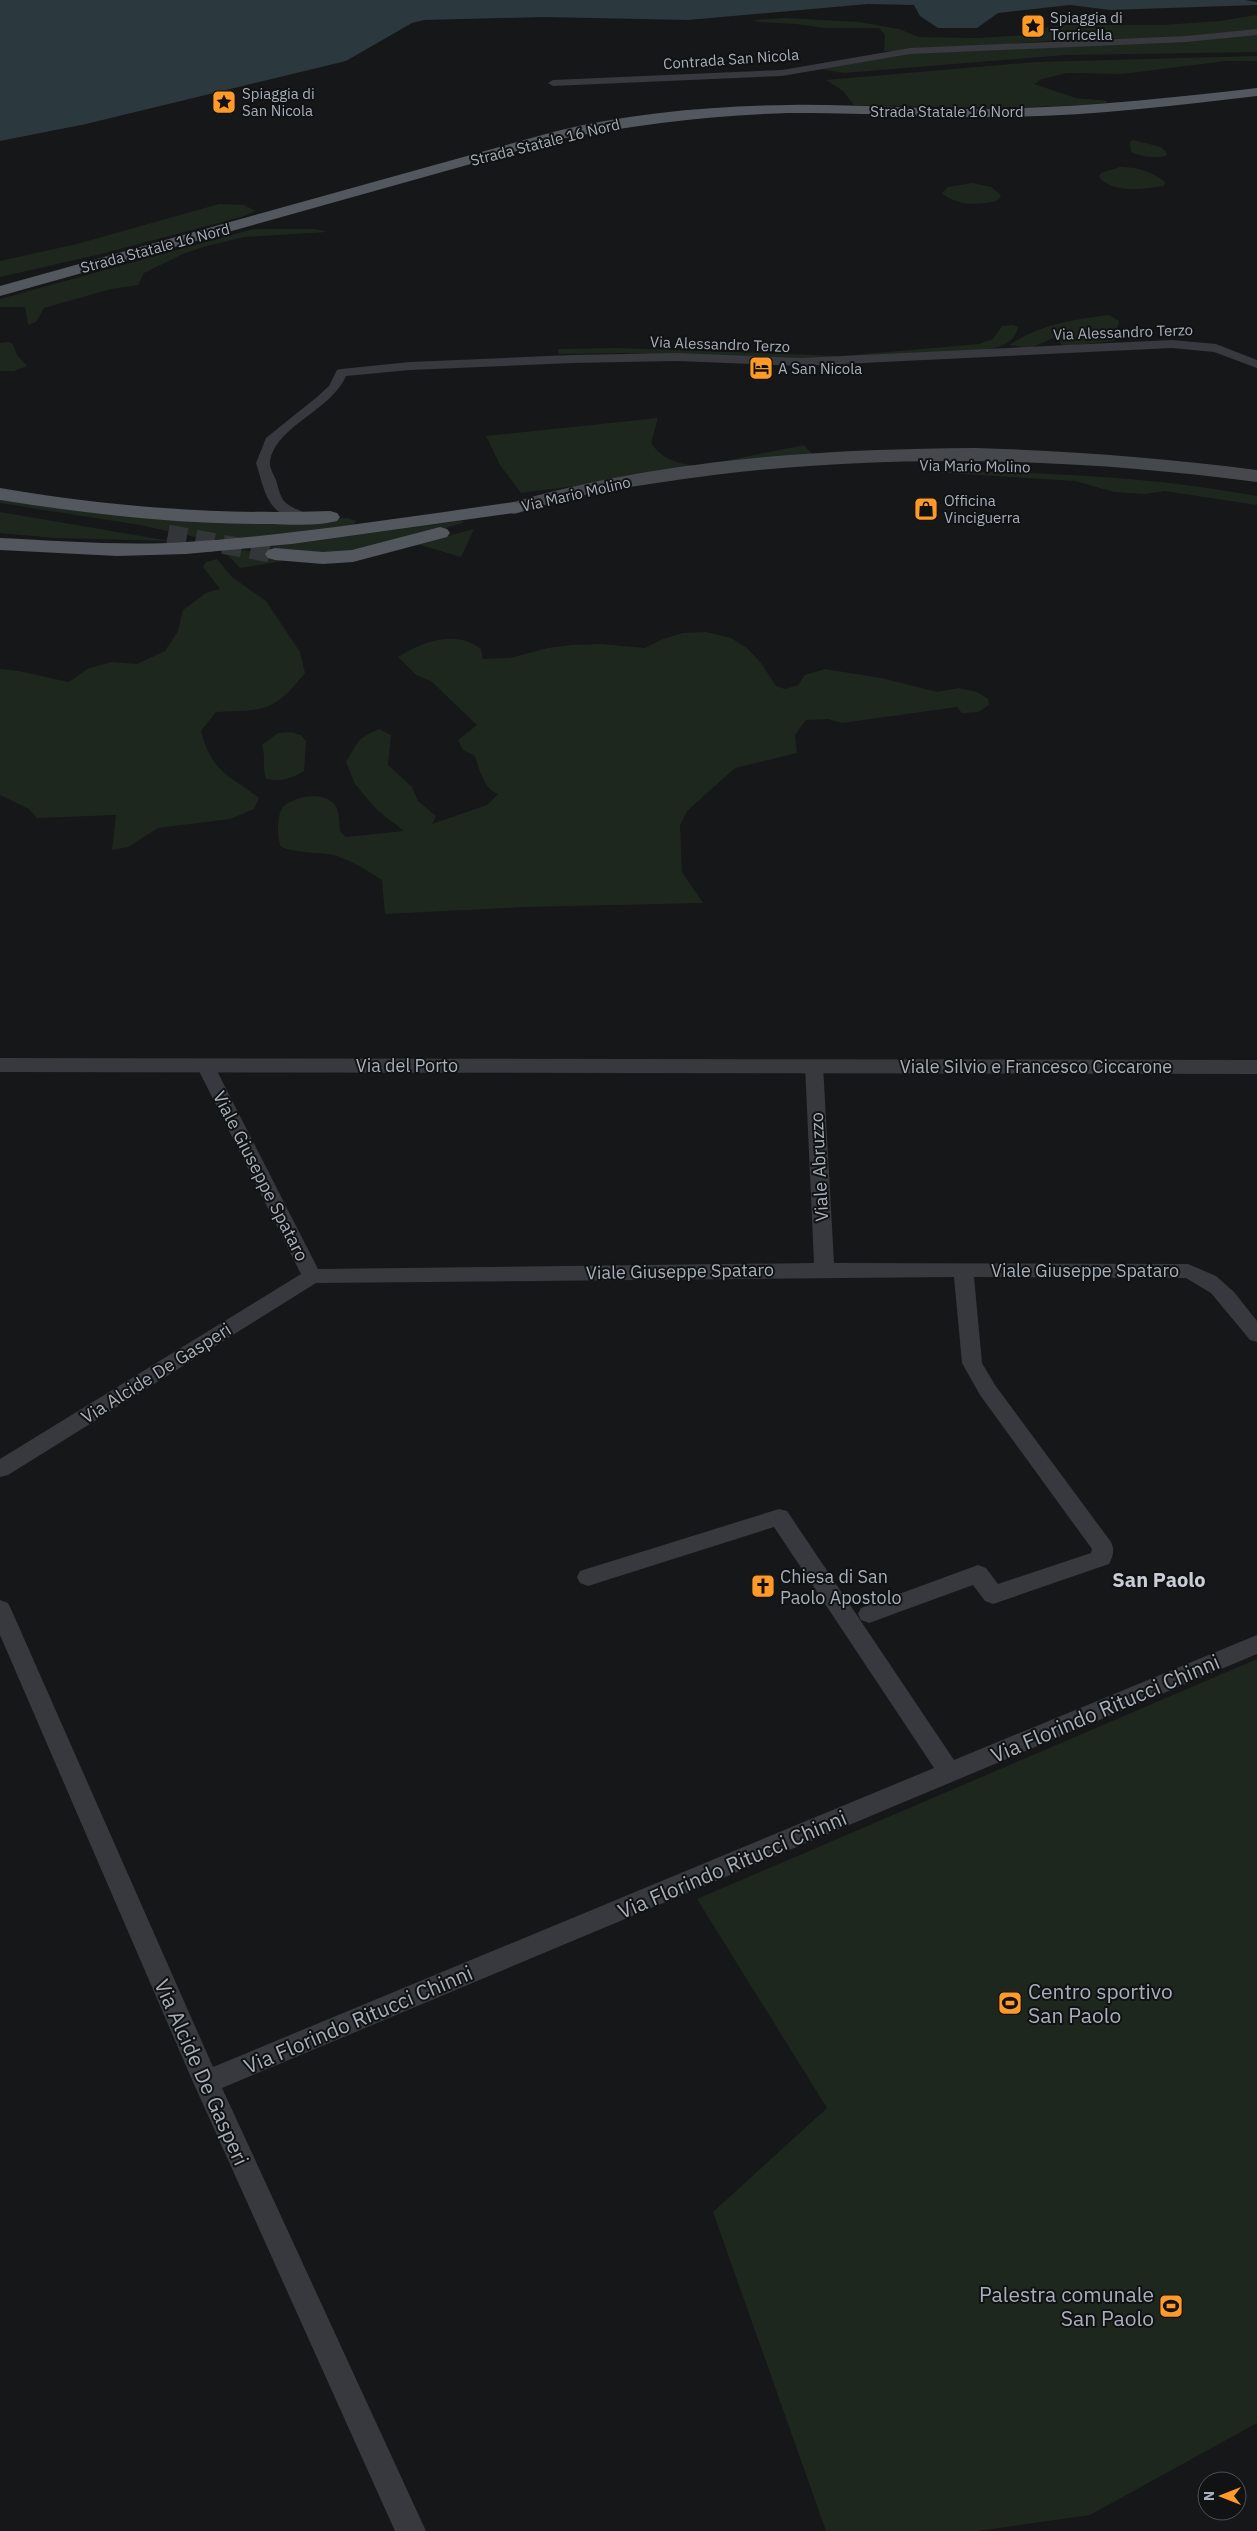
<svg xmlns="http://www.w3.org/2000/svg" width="1257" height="2531" viewBox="0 0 1257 2531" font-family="'IBM Plex Sans',sans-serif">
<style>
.green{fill:#1e271e}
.water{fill:#2b383e}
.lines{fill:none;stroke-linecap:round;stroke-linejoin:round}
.primary-tunnel{stroke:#333639;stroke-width:19;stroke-dasharray:19 9;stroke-linecap:butt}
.minor{fill:#37393e;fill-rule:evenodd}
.tertiary{fill:#37393e;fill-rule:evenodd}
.secondary{fill:#45494e;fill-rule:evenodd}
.primary{fill:#53575e;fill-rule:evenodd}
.labels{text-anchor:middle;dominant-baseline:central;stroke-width:4;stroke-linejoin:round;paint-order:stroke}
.far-poi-label{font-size:15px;fill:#a7b0ba;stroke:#111214;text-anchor:start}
.far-street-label{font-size:15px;fill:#a7b0ba;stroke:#111214}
.street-label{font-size:18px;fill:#a7b0ba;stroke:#111214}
.poi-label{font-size:18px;fill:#a7b0ba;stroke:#111214;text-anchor:start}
.quarter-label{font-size:20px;font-weight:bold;fill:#c9ced6;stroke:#111214}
.near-street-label{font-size:21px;fill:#a7b0ba;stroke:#111214}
.near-poi-label{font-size:21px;fill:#a7b0ba;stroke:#111214;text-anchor:start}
</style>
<rect width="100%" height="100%" fill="#161719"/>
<g class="green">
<path d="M1257,15V31L1145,40L1090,38L910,51H884L885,35L879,28H824L796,24L759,22L753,20L784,18L859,22L899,29L919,37L977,38L1026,35L1044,28L1062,25H1162L1220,21Z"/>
<path d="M1257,34V52L1065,55L844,73L820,69L913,53Z"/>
<path d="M1257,56V61H1226L1122,74L1067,73L1042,79L1034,84L1076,98L1108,101L1106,103C1022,110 938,107 854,105L843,91L826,80L1037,62Z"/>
<path d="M1133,140L1161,147L1167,153L1166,156C1154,158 1142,157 1131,152L1130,142Z"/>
<path d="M1120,167C1137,167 1151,171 1165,182L1164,186C1145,189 1113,194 1099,177L1101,173Z"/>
<path d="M972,183L991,187L1001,195L998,200C982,206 956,206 942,193L948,187Z"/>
<path d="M219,204L244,205L256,211L241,217L101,254L0,277V261L77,244Z"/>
<path d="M253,229H315L327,232L244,237L203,247L183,254L144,273L138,285L111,289L44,308L36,322L28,325L25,307H0V299Z"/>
<path d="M1109,315L1119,321L1114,341L1064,346L1053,338L1031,348L1009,345C1042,324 1071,320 1109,315Z"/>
<path d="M1013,325L1018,327C1014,346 997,347 981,351L798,359L621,353L559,354L558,349L617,348L842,356L979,344L993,339L1002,326Z"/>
<path d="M8,342L13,344L17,355L27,366L14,371H0V343Z"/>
<path d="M658,418L651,443C663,460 678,464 699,466L804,445L813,455L521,493L500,465L486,436Z"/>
<path d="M963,471C1061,473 1160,478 1257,496V505L1165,491L1145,494L1114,492L1075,481L933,472Z"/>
<path d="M0,498L294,520L348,518L356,521L353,526L226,540L200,538L140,525L0,503Z"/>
<path d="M0,512L170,541L55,538L0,533Z"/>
<path d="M460,521L466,522L376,548L337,555L263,548Z"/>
<path d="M474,529L461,557L417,544Z"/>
<path d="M244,550L290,560L240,568L224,551Z"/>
<path d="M217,559L232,577L266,601L300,652L305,673C273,713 265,710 216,712L201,731C212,773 228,774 259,798L254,809L230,819L158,828L128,847L112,850L116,815L37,818L29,809L0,795V669C24,670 46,678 69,682L87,669L111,662L137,664L165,651L178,631L183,610L206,593L220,589L203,567L206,562Z"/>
<path d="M706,632L731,638L747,648L761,663L776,686L785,689L798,685L805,675L825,669L881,678L937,692L959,688L977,692L988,699L989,705L978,712L962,713L957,707L842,723L828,719L806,720L795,735L797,753L735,768L687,811L680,825L682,872L703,903L526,907L385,914L382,880C369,871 344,856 328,854C311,852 297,853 281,847C277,838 276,814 284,806C296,796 324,791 335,805C340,812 339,823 340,831L346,837L404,831L377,810L355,784L346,762C359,742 354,740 379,729L391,735L388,765L412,787L418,801L436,816L432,824L487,805L498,794C484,789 479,769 475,756L463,750L458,740L477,725L431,681L416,675L398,657C422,642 455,629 481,649L483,659L510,658L548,648L572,645L600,644L645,648L663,639L683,633Z"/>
<path d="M291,732L301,735L306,741L304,771C290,779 282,782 266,779C262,767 266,757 262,745L278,733Z"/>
<path d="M1257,1659V2423L1090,2515L978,2531H826L713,2212L827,2108L697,1899Z"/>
</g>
<path class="water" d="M0,0H1245L1257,2V5L1110,10L1070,5L998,13L977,28H938L920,16L914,5L868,4L688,20L544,17L424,20L412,23L346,61L86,124L0,141Z"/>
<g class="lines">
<path class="primary-tunnel" d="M168,534L275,554"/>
<g class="minor">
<path d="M1257,29V35L1186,42L910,54L782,76L553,86L548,83L553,80L782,70L910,48L1186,36Z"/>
<path d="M1172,340L1216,344L1257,360V368L1214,352L1172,348L801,366L677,361L572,363L410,370L346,376C331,411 275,426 270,462C269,467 274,475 276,480C278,486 279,493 282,498C288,509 303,509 310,518L308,521C295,524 276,513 270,502C263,491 260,475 256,463L266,438L317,397L329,386L337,370L341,369L410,362L572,355L677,353L801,358Z"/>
<path d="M205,1059L211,1061L214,1065L318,1269L814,1263L805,1065L808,1061H820L823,1065L834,1263L1188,1264L1216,1276L1234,1292L1257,1321V1342L1250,1340L1211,1293L1186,1278L974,1277L982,1363L995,1385L1111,1542C1115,1550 1113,1556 1109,1564L993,1604L985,1601L973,1585L869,1623L861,1620L858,1614L861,1608L978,1565L986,1568L998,1584L1091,1553L1092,1549L980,1395L962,1363L954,1277L316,1283L8,1475L0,1477V1459L301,1274L196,1065L199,1061Z"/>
<path d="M779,1509L787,1511L954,1760L1257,1635V1654L222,2088L426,2531H395L193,2082L0,1635V1600L8,1603L11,1609L213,2067L934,1768L774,1527L588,1586L580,1583L577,1577L580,1571Z"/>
</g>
<path class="tertiary" d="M0,1058L1257,1060V1074L0,1072Z"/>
<path class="secondary" d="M976,448C1071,451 1164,458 1257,470V482C1076,458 896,453 714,475C669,481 624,487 580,496C558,501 536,508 514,514L507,512L505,508L507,504C656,459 822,449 976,448Z"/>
<g class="primary">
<path d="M1257,88V96C1173,106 1089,116 1004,117C933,118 861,112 789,113C712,115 635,125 560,139L0,296V286L553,132C629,113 711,106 789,105C850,104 910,109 971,109C1066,109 1162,99 1257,88Z"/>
<path d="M0,488C110,507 219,515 330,511L337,513L340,517L337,521C314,527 288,524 265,524C176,524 88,514 0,500Z"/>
<path d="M514,502L521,504L523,508L521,512L292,544L186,554L117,556L0,550V538C62,541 124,546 186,542C296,535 405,517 514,502Z"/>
<path d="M440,527L447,529L450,533L447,537L353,562L323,564L275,560L268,558L265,554L268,550L275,548L323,552L352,550Z"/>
</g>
</g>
<defs>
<g id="sight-square" transform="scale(1.25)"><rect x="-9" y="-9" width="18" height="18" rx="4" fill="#ff9928" stroke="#111214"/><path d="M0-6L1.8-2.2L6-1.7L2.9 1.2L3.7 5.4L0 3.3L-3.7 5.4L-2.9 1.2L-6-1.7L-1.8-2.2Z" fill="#111"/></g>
<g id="hotel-square" transform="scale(1.25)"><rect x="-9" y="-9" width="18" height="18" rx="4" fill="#ff9928" stroke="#111214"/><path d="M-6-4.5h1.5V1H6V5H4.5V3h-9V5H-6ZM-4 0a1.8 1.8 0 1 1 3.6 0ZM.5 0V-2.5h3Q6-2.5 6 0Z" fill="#111"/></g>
<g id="shop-square" transform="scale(1.25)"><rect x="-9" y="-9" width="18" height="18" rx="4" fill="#ff9928" stroke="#111214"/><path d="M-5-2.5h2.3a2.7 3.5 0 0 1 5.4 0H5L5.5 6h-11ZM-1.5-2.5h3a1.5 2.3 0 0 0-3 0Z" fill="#111"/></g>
<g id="church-square" transform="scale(1.25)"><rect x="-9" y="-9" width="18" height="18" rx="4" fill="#ff9928" stroke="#111214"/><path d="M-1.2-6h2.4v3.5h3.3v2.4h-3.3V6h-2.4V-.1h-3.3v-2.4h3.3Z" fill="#111"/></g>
<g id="stadium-square" transform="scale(1.25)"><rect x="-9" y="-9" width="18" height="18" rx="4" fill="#ff9928" stroke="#111214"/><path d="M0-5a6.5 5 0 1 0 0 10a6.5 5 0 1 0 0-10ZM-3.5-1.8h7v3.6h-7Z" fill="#111"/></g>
</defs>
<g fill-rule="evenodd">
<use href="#sight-square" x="1033" y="26"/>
<use href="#sight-square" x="224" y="102"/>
<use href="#hotel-square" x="761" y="368"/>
<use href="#shop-square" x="926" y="509"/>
<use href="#church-square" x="763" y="1586"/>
<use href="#stadium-square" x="1010" y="2003"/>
<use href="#stadium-square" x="1171" y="2306"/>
</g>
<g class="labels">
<g class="far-poi-label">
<text x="1050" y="17">Spiaggia di<tspan x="1050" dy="17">Torricella</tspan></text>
<text x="242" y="93">Spiaggia di<tspan x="242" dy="17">San Nicola</tspan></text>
<text x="778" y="368">A San Nicola</text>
<text x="944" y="500">Officina<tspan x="944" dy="17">Vinciguerra</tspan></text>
</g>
<g class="far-street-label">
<text transform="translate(731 59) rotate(-4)">Contrada San Nicola</text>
<text x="947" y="111">Strada Statale 16 Nord</text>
<text transform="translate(545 142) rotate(-14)">Strada Statale 16 Nord</text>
<text transform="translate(155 248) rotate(-15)">Strada Statale 16 Nord</text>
<text transform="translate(1123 332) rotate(-2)">Via Alessandro Terzo</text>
<text transform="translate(720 344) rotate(2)">Via Alessandro Terzo</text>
<text transform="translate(975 466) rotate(1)">Via Mario Molino</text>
<text transform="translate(576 494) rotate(-13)">Via Mario Molino</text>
</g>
<g class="street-label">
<text x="407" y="1065">Via del Porto</text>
<text x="1036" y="1066">Viale Silvio e Francesco Ciccarone</text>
<text transform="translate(819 1167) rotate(-93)">Viale Abruzzo</text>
<text transform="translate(261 1176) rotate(63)">Viale Giuseppe Spataro</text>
<text x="1085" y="1270">Viale Giuseppe Spataro</text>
<text transform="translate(680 1271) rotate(-1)">Viale Giuseppe Spataro</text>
<text transform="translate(156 1373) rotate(-32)">Via Alcide De Gasperi</text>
</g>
<g class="poi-label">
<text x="780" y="1576">Chiesa di San<tspan x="780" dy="21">Paolo Apostolo</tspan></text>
</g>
<g class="quarter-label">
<text x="1159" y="1579">San Paolo</text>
</g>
<g class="near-street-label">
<text transform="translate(1105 1708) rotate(-23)">Via Florindo Ritucci Chinni</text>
<text transform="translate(732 1864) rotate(-23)">Via Florindo Ritucci Chinni</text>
<text transform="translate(358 2019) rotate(-23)">Via Florindo Ritucci Chinni</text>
<text transform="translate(202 2072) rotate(66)">Via Alcide De Gasperi</text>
</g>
<g class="near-poi-label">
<text x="1028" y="1991">Centro sportivo<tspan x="1028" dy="24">San Paolo</tspan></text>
<text x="1154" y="2294" text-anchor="end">Palestra comunale<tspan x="1154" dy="24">San Paolo</tspan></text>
</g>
</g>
<g transform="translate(1222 2496) rotate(270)"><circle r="24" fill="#111214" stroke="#4d5156"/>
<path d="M0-4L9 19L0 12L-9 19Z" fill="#ff9928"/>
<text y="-8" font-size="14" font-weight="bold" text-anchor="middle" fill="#a7b0ba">N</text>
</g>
</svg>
